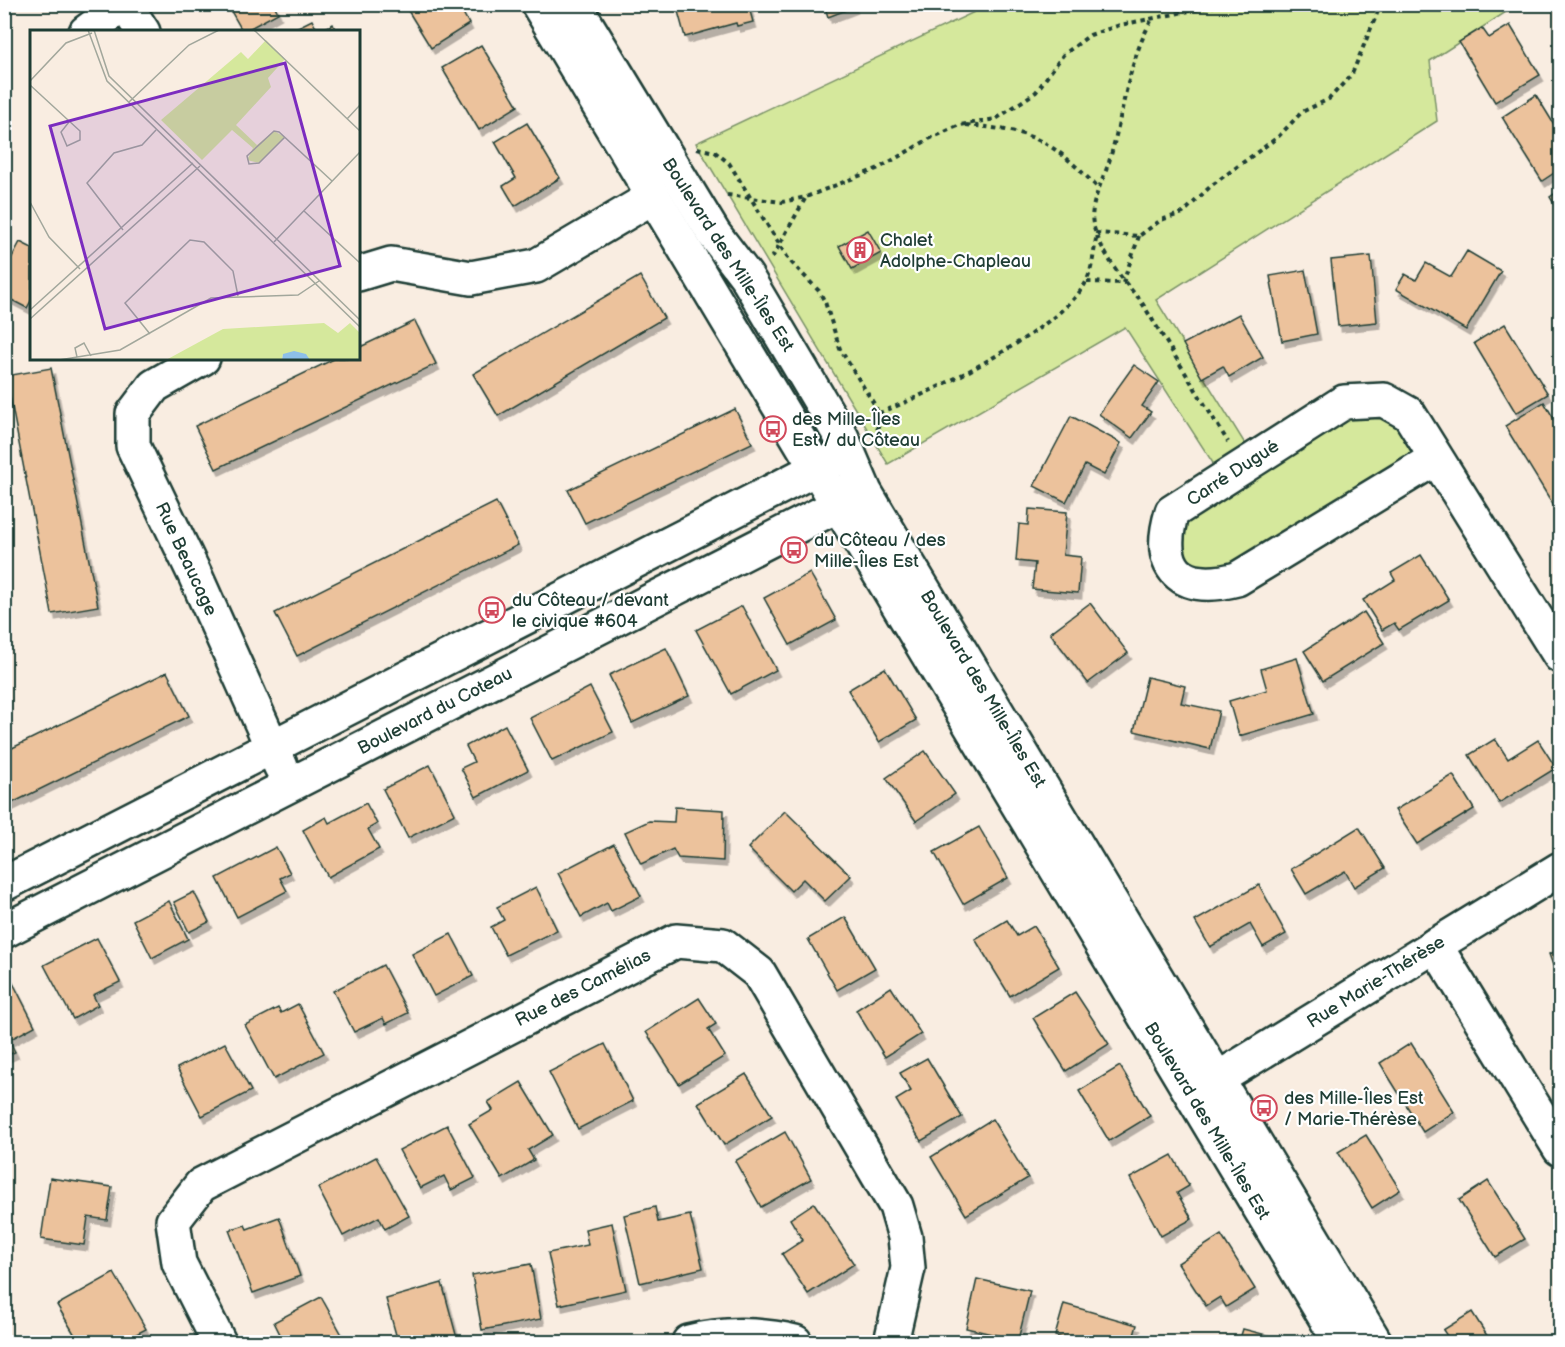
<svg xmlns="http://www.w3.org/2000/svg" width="1565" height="1347" viewBox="0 0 1565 1347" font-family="'Balsamiq Sans',sans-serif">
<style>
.green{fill:#d5e89c;stroke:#7a9268;stroke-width:1.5}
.building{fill:#ecc29c;stroke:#1f3d34;stroke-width:1.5;filter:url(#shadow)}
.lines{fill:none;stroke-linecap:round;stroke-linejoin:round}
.minor-casing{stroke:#1f3d34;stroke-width:38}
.path{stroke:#1f3d34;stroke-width:4;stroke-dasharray:4.5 4.5;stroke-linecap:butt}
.minor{stroke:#fff;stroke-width:33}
.labels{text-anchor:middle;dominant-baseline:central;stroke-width:4.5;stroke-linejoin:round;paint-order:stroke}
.poi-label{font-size:18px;fill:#1f3d34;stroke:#fff;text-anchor:start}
.street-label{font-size:18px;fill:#1f3d34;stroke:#fff}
.inset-road{fill:none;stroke:#a2a79c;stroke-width:1.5}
.view{fill:#7b2cbf;fill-opacity:0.15;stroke:#7b2cbf;stroke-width:3}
.inset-edge{fill:none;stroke:#1f3d34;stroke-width:3}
</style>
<defs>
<filter id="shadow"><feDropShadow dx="3.5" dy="6" stdDeviation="0" flood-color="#0004"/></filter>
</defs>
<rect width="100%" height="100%" fill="#f9ede1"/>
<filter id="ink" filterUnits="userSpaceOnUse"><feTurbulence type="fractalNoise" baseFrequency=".0167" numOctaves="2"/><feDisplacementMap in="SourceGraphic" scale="12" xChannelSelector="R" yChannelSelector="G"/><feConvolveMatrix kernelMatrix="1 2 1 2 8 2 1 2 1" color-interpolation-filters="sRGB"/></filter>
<g filter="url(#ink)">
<g class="green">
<path d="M989,5H1517L1430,61L1437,121L1156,300L1252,455L1220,474L1125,327L888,464L696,143Z"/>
<path d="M1384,400L1436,458L1237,579L1190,581L1172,512L1344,402Z"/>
</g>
<g class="building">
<path d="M227,4H274L278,13L243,32Z"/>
<path d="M404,4H458L469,24L431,48Z"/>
<path d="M676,4H748L753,22L737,26L736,23L685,37Z"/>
<path d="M824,4H853L854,7L828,17Z"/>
<path d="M312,20L318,32H288Z"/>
<path d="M333,24L336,32H318Z"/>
<path d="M1510,25L1540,75L1495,102L1459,42L1482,28L1489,38Z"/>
<path d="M481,45L518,106L479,130L442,68Z"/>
<path d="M1536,95L1560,134V169L1542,181L1502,117Z"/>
<path d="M527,123L560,178L515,206L503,186L516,178L495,142Z"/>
<path d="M1560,190V214L1550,197Z"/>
<path d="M868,230L881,253L852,269L839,246Z"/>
<path d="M20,242L32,248V299L27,308L4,296V253L12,257Z"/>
<path d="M1467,251L1501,271L1466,330L1396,289L1405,274L1416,280L1426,263L1451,277Z"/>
<path d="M1371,256L1377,322L1338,326L1331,260Z"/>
<path d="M1305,270L1317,334L1282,341L1270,276Z"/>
<path d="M640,276L664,318L498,416L473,374Z"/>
<path d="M1239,314L1263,357L1229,377L1223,366L1202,378L1183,344Z"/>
<path d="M415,321L436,364L216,469L195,426L336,358H358V348Z"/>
<path d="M1505,324L1548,394L1516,413L1474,343Z"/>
<path d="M1134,365L1159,382L1142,406L1151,412L1132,438L1099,414Z"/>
<path d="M51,368L98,606L52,614L6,376Z"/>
<path d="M1544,402L1560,429V502L1554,506L1505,426Z"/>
<path d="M735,409L752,443L585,523L568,490Z"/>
<path d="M1071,416L1121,443L1104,475L1085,465L1066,502L1034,486Z"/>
<path d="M496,502L518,545L297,656L275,613Z"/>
<path d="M1029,509L1067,512L1063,555L1081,557L1078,593L1032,589L1035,563L1016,561L1019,524L1028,525Z"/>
<path d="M1421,555L1449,600L1399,630L1394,623L1382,630L1363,600L1395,580L1391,573Z"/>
<path d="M810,573L836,620L790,645L764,598Z"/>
<path d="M1090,603L1128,653L1088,683L1050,633Z"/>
<path d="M742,606L776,670L731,694L696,630Z"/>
<path d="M1364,612L1384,643L1323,681L1304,651Z"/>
<path d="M666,648L689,696L632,723L609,675Z"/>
<path d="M1297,658L1314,714L1239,736L1229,701L1267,690L1261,669Z"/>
<path d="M885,668L916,720L879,742L848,690Z"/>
<path d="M167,672L189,716L4,807V752Z"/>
<path d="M1147,677L1185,686L1181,703L1219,711L1210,749L1134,731Z"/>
<path d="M590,687L613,732L552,761L530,718Z"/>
<path d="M505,725L528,770L476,797L461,768L474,762L466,746Z"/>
<path d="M1495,739L1508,759L1538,740L1556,768L1499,803L1469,755Z"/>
<path d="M925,751L955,794L916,821L886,778Z"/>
<path d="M430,765L455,814L408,838L383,789Z"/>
<path d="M1453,775L1474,809L1417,844L1395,810Z"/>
<path d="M366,803L377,824L368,829L379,849L328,877L303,830L326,817L329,823Z"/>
<path d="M675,807L724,810L723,861L678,858L673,849L641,864L625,832L649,821L674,822Z"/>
<path d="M785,811L851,876L825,901L803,879L791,891L748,848Z"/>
<path d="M979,827L1008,878L963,904L934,852Z"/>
<path d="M1359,827L1385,868L1354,887L1345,871L1306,894L1291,869Z"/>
<path d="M614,844L641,896L611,911L607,903L581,917L558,873Z"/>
<path d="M276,847L290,873L280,878L287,891L237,917L217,878Z"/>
<path d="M1259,885L1286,934L1263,947L1250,924L1210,947L1195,921Z"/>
<path d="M536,887L557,930L506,955L491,927L504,920L497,907Z"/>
<path d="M194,892L209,922L189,932L174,902Z"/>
<path d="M169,901L188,939L152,958L133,920Z"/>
<path d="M845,917L875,968L837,990L808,939Z"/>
<path d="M1007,920L1017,936L1034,926L1059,967L1010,996L975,939Z"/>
<path d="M451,934L473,976L434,996L412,954Z"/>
<path d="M97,938L120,982L93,995L98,1005L73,1019L44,965Z"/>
<path d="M1560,950V985L1549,954Z"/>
<path d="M383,965L408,1013L386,1024L383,1018L354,1032L333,991Z"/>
<path d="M12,981L35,1026L9,1040L15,1052L4,1057V985Z"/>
<path d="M891,987L921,1034L885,1057L856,1010Z"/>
<path d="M1075,992L1109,1044L1066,1071L1033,1018Z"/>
<path d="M699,998L716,1024L708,1029L725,1056L679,1084L646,1032Z"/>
<path d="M298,1004L324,1053L274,1079L245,1025L278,1008L281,1013Z"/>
<path d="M225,1043L251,1091L202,1116L177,1068Z"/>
<path d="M1411,1043L1454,1112L1423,1132L1380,1063Z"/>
<path d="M605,1044L633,1101L578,1129L549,1072Z"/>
<path d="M927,1058L962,1117L921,1141L896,1100L911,1091L900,1073Z"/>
<path d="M1120,1066L1150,1116L1109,1141L1079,1091Z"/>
<path d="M746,1074L772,1116L724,1145L698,1103Z"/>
<path d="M521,1082L553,1135L528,1150L534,1160L502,1179L469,1124L493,1110L488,1102Z"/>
<path d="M992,1119L1028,1178L966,1215L931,1157Z"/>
<path d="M447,1125L475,1178L451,1190L444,1176L420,1188L399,1150Z"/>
<path d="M785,1132L811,1179L761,1207L735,1161Z"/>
<path d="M1366,1135L1400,1190L1372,1208L1338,1152Z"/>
<path d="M1172,1155L1189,1186L1177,1193L1192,1219L1161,1236L1130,1178Z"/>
<path d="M376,1157L409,1216L385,1229L379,1217L343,1236L318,1188Z"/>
<path d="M50,1178L112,1187L107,1220L88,1217L84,1245L41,1239Z"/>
<path d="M1488,1181L1525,1239L1495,1257L1459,1200Z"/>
<path d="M814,1203L854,1264L808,1294L782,1254L803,1240L790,1219Z"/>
<path d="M655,1207L658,1222L690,1215L703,1268L640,1283L624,1215Z"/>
<path d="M279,1217L300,1276L253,1293L229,1230L245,1225L247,1229Z"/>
<path d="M612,1223L626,1290L559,1305L548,1253L588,1245L585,1229Z"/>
<path d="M1221,1235L1255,1289L1226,1307L1220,1297L1206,1306L1178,1263Z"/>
<path d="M531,1264L541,1319L482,1330L472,1275Z"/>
<path d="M114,1273L146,1329L121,1342H79L57,1305Z"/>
<path d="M977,1279L1030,1291L1018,1340L966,1328Z"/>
<path d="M442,1283L458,1342H431L430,1338L416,1342H398L386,1299Z"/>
<path d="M321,1297L346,1342H284L274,1322Z"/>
<path d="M1064,1304L1137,1325L1132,1342H1077L1055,1336Z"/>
<path d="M1472,1312L1491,1342H1451L1443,1330Z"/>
<path d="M1243,1329L1294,1342H1239Z"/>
</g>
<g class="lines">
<g class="minor-casing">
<g id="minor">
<path d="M125,4L143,32"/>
<path d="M538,4L1340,1342"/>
<path d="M574,4L714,234L746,276L842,438L865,492L1375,1342"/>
<path d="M86,32L124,4"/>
<path d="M358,274L391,264L471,278L536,266L653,197"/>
<path d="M203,358L154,386L133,414V446L195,575L281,767"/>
<path d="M1436,458L1237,579C1180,594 1155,568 1172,512L1344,402L1384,400L1409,414L1560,656"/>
<path d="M4,884L835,459"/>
<path d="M4,931L858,495"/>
<path d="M1435,945L1560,1149"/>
<path d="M1198,1091L1560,869"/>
<path d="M219,1342L179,1263L173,1221L201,1185L676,941L723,945L759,973L896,1206L905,1237L908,1268L891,1342"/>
<path d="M689,1342C724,1333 760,1334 795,1342"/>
</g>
</g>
<g class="path">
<path d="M1151,21C1127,65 1123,115 1109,162C1103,181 1089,204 1093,224C1098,246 1123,283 1139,298L1228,442"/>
<path d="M966,125C1034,131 1051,140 1098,188"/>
<path d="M697,148L715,152L729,163L789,260L819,291L825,302L840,349L876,407L879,424L874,436"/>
<path d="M727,195L782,202L806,197L879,168L929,139L960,125L996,119L1036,92L1063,55L1090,35L1120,25L1224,4"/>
<path d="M772,258L806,197"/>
<path d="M1087,282L1123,283L1139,236"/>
<path d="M879,413C928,395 1063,328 1086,282C1093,268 1094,249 1097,233L1139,236L1161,220L1183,213L1212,185L1278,137L1302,112L1329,99L1352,74L1381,4"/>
</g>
<use href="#minor" class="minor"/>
</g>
</g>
<defs>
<g id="building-ring" transform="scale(1.35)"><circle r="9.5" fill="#fff" stroke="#d1495b" stroke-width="1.5"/><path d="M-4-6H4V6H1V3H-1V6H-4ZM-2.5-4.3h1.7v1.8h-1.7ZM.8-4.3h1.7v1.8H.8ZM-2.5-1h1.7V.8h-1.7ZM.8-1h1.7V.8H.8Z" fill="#d1495b"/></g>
<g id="bus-ring" transform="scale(1.35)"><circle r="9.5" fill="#fff" stroke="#d1495b" stroke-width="1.5"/><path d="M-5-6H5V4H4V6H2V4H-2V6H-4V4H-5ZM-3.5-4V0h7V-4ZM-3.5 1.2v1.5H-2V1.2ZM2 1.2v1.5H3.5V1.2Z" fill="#d1495b"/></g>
</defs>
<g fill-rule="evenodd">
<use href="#building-ring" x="860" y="250"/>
<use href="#bus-ring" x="773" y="429"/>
<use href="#bus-ring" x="794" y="550"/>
<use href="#bus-ring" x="492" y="610"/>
<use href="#bus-ring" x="1264" y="1108"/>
</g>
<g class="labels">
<g class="poi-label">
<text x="880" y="240">Chalet<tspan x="880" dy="21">Adolphe-Chapleau</tspan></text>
<text x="792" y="419">des Mille-Îles<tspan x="792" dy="21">Est / du Côteau</tspan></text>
<text x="814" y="540">du Côteau / des<tspan x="814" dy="21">Mille-Îles Est</tspan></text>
<text x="512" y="600">du Côteau / devant<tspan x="512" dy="21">le civique #604</tspan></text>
<text x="1284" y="1098">des Mille-Îles Est<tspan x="1284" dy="21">/ Marie-Thérèse</tspan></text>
</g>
<g class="street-label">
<text transform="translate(728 255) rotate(57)">Boulevard des Mille-Îles Est</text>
<text transform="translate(1233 473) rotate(-33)">Carré Dugué</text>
<text transform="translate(186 559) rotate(65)">Rue Beaucage</text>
<text transform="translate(983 689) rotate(59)">Boulevard des Mille-Îles Est</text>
<text transform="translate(435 711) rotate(-27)">Boulevard du Coteau</text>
<text transform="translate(1376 982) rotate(-32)">Rue Marie-Thérèse</text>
<text transform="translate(583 988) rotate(-27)">Rue des Camélias</text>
<text transform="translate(1207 1121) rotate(59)">Boulevard des Mille-Îles Est</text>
</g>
</g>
<g transform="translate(30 30)">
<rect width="330" height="330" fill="#f9ede1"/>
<path d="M236,10L255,29L238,48L241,57L206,95L227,115L244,101L255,107L229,133L217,130L223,118L202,100L172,130L131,90L211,22L218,29ZM294,293L308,303L320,293L330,303V330H280L253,324L252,330H136L193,299Z" fill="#d5e89c"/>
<path d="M264,321L276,324L280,330H252L253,324Z" fill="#8dbfe9"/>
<path class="inset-road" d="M58,0L77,51L330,297M64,0L79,46L330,290M224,0L330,101M0,51L36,13L62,3M0,55L50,101V110L37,116L31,102L39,92M99,72L159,15L189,0M317,89L330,75M255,107L229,133L219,134L217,126L244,101L249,102L302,151M0,172L19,207L50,239M274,181L330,233M93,200L57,153L84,123L112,115L126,100M244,212L330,122M0,280L163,133M0,289L170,136M120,304L95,273L160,210L174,212L203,241L208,266M47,327L45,318L54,313L61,326M29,330L90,320L181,268L268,265L289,251"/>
<path class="view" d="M255,33L310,236L75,299L20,96Z"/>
<rect width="330" height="330" class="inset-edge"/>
</g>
<rect width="1565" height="1347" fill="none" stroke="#fff" stroke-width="24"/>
<rect x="12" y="12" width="1541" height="1323" fill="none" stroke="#1f3d34" stroke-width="2" filter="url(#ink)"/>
</svg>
